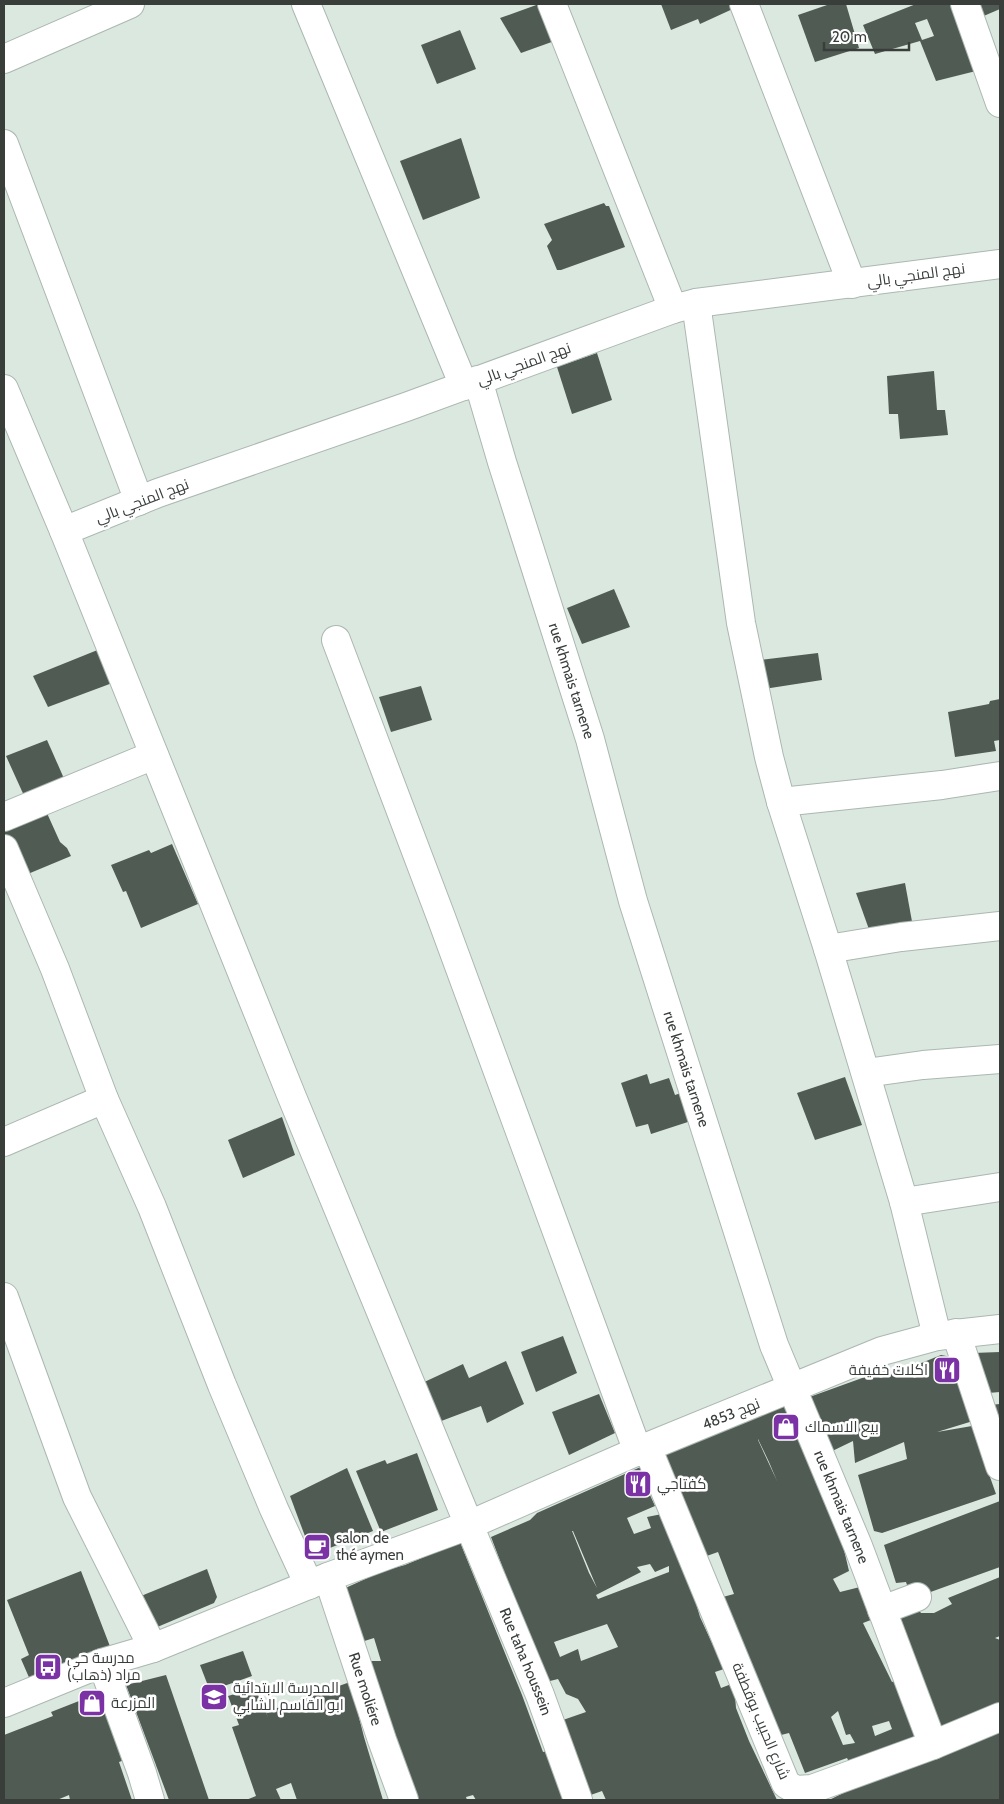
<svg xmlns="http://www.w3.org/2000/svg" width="1004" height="1804" viewBox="0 0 1004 1804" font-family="Cabin,Cairo,sans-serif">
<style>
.building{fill:#505b54;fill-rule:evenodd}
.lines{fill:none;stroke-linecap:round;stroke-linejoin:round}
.minor-casing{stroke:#abb8b1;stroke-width:30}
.tertiary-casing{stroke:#abb8b1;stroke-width:30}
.minor{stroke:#fff;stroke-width:28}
.tertiary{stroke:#fff;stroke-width:28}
.labels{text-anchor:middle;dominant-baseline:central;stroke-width:5;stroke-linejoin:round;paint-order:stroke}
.street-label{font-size:15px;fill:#393e3b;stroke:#fff}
.poi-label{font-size:15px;fill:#393e3b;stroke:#fff;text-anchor:start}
</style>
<rect width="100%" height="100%" fill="#dbe8e0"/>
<g class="building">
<path d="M539,4L560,39L521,53L500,18Z"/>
<path d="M661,4H736L737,7L700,24L698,19L671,30Z"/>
<path d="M830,4H846L859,48L815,62L798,15Z"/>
<path d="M916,4H957L976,71L936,81L920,41L875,54L863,25ZM927,19L934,36L922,40L915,23Z"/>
<path d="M973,4H1000V9L979,18Z"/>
<path d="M460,30L476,69L437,84L421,45Z"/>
<path d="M461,138L480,198L423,220L400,161Z"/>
<path d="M604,203L606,206H609L625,247L561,270H557L547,246L552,240L544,224Z"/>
<path d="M597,353L612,400L572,414L557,367Z"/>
<path d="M934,371L937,410H945L948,435L900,439L898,414H889L887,376Z"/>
<path d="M614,589L630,627L582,644L567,608Z"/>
<path d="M100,649L115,682L48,707L33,676Z"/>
<path d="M818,653L822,680L764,689L760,660Z"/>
<path d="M421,686L432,720L391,732L379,697Z"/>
<path d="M1000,699V740L994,741L996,751L955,757L948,712L989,704L990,701Z"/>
<path d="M47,740L66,783L26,800L6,756Z"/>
<path d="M46,811L60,842L67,848L71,856L23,876L4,836V829Z"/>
<path d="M172,844L198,904L141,928L126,891L123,892L111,865L149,850L151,853Z"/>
<path d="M905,883L913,927L871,935L856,893Z"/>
<path d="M647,1074L650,1084L669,1078L675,1095L684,1092L694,1120L651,1134L648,1124L636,1127L621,1083Z"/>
<path d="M845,1077L862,1125L815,1140L797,1093Z"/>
<path d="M282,1117L295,1155L243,1178L228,1140Z"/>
<path d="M563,1336L577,1373L536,1392L521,1352Z"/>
<path d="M1000,1352V1392L988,1393L973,1353Z"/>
<path d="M941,1355L957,1358L973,1421L937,1432L972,1426L996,1494L882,1533L874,1531L858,1475L907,1459L904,1442L855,1463L853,1441L824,1455L804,1399L876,1373L914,1366Z"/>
<path d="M506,1361L524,1404L487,1423L481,1406L436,1423L420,1384L463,1364L469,1378Z"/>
<path d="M599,1394L615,1433L569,1455L552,1412Z"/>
<path d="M1000,1404V1440L989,1405Z"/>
<path d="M788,1405L841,1537L849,1571L833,1579L840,1592L864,1586L876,1618L863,1623L892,1682L899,1679L927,1741L852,1768L847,1758L805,1773L789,1733L777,1736L719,1598L734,1594L718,1552L701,1558L662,1456ZM758,1439L769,1462L777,1481L758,1440ZM838,1711L846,1735L850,1734L855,1743L843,1745L831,1717ZM889,1721L892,1729L875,1736L872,1726Z"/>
<path d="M417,1453L438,1510L381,1532L356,1471L385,1460L387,1464Z"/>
<path d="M645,1465L656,1493L650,1495L655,1506L627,1518L634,1534L651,1528L647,1517L662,1514L685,1566L700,1617L724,1669L715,1672L721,1688L734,1683L736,1708L749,1741L777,1800H606L602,1791L585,1797L560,1721L586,1712L578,1699L566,1694L558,1679L546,1682L491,1537L530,1520L537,1513ZM572,1531H573L597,1588L589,1573ZM650,1564L655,1572L669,1566V1572L598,1599L596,1595L641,1572L637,1567ZM607,1624L618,1647L581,1661L578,1649L560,1657L554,1642Z"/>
<path d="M347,1468L373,1531L312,1555L290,1496Z"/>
<path d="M1000,1501V1567L925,1594L909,1591L906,1582L896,1583L884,1545Z"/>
<path d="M460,1542L522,1695L543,1752L554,1749L567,1800H476L473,1795L466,1797L467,1800H412L364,1661H381L374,1638L358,1643L341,1590L383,1571L405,1565Z"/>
<path d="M207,1569L217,1597L214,1603L155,1628L141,1596Z"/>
<path d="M81,1571L111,1649L31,1682L21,1659L29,1655L7,1600Z"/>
<path d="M1000,1577V1636L995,1638L1000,1640V1709L941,1734L890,1615L916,1606L921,1613H934L952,1604L948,1598Z"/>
<path d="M243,1651L252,1676L210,1691L200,1665Z"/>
<path d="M166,1675L209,1800H169L126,1685Z"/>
<path d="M350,1682L364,1737L383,1800H297L291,1783L276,1789L281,1800H246L256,1796L232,1727L239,1725L228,1696L255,1688L268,1717L266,1712Z"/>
<path d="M107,1690L130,1758L119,1762L132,1800H70L69,1795L57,1800H4V1735L53,1716L51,1712Z"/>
<path d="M1000,1729V1800H829L872,1779Z"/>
</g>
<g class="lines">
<g class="minor-casing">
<g id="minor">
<path d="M306,4L464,386"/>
<path d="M552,4L673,309"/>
<path d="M744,4L852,284"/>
<path d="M965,4L1000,103"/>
<path d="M4,59L130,4"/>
<path d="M4,144L139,501"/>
<path d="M696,303L741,623L769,757L781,802L828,949L904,1202L937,1336"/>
<path id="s1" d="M478,380L502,462L590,739L633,901L774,1345L858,1546L933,1745"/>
<path d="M64,531L158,493L406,407L673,309L696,303L1000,264"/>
<path d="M336,640L441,917L638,1452"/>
<path d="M781,802L942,785L1000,776"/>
<path d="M4,817L154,755"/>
<path d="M4,849L55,969L104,1099L152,1207L222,1385L274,1509L309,1585"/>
<path d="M828,949L901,937L1000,926"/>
<path d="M866,1073L923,1065L1000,1059"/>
<path d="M4,1142L104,1099"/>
<path d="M904,1202L1000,1187"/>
<path d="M4,1297L77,1497L153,1648"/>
<path d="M956,1333L1000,1466"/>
<path d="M647,1447L786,1784L796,1790L812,1789L933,1745L1000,1717"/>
<path id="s2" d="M328,1577L382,1740L404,1800"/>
<path d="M882,1610L917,1597"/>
<path d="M102,1663L142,1773L150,1800"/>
<path id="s3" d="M4,1703L102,1663L153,1648L328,1577L469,1525L540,1695L578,1800"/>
</g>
</g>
<g class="tertiary-casing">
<path id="tertiary" d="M4,389L64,531L292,1097L469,1525L647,1447L882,1351L937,1336L1000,1329"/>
</g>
<use href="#minor" class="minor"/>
<use href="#tertiary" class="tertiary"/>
</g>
<defs>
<g id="restaurant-square" transform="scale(1.4375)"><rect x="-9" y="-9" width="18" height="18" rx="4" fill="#7b32a5" stroke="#fff"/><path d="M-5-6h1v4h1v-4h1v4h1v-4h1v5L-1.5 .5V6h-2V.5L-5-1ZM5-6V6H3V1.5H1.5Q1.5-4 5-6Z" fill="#fff"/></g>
<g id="shop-square" transform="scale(1.4375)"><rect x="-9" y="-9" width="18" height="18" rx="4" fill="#7b32a5" stroke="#fff"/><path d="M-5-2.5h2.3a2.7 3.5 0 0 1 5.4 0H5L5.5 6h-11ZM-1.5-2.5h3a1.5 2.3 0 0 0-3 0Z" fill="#fff"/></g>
<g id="cafe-square" transform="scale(1.4375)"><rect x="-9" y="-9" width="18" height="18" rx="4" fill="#7b32a5" stroke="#fff"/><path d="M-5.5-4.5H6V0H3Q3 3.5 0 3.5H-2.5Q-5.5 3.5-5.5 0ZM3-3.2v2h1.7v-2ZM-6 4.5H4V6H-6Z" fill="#fff"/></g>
<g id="bus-square" transform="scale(1.4375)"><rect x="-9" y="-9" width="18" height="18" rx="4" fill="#7b32a5" stroke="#fff"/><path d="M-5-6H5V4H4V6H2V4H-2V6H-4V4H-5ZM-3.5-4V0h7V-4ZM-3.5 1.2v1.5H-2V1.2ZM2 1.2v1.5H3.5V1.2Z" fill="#fff"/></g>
<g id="school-square" transform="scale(1.4375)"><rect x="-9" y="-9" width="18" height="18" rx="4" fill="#7b32a5" stroke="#fff"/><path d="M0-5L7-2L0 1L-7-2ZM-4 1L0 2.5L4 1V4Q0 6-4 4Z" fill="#fff"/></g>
</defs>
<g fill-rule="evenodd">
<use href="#restaurant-square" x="947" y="1370"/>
<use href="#shop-square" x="786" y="1427"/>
<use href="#restaurant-square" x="638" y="1484"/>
<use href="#cafe-square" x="317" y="1547"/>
<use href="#bus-square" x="48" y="1667"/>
<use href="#school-square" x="214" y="1697"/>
<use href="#shop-square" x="92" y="1703"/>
</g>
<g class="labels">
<g class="street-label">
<text transform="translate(916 275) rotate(-8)">نهج المنجي بالي</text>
<text transform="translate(524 364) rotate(-20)">نهج المنجي بالي</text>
<text transform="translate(142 501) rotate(-21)">نهج المنجي بالي</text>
<text stroke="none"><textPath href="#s1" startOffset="315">rue khmais tarnene</textPath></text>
<text stroke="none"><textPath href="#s1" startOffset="720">rue khmais tarnene</textPath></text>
<text transform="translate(731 1414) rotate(-22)">نهج 4853</text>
<text stroke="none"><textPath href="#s1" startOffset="1185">rue khmais tarnene</textPath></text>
<text stroke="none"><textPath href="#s3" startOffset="646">Rue taha houssein</textPath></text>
<text stroke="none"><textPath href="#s2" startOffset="118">Rue moliére</textPath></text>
<text transform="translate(761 1721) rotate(67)">شارع الحبيب بوقطفة</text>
</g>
<g class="poi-label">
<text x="928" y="1370" text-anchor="end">اكلات خفيفة</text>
<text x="805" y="1427">بيع الاسماك</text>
<text x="657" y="1484">كفتاجي</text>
<text x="336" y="1538">salon de<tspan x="336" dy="17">thé aymen</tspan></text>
<text x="67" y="1658">مدرسة حي<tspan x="67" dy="17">مراد (ذهاب)</tspan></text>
<text x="233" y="1688">المدرسة الابتدائية<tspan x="233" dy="17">ابو القاسم الشابي</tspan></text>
<text x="111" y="1703">المزرعة</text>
</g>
</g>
<rect width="1004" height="1804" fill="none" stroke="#393e3b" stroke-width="10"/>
<path d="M824 42v8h85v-8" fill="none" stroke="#393e3b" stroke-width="2.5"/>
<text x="832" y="42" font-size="15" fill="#393e3b" stroke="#ffffff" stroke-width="4" paint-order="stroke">20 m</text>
</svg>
